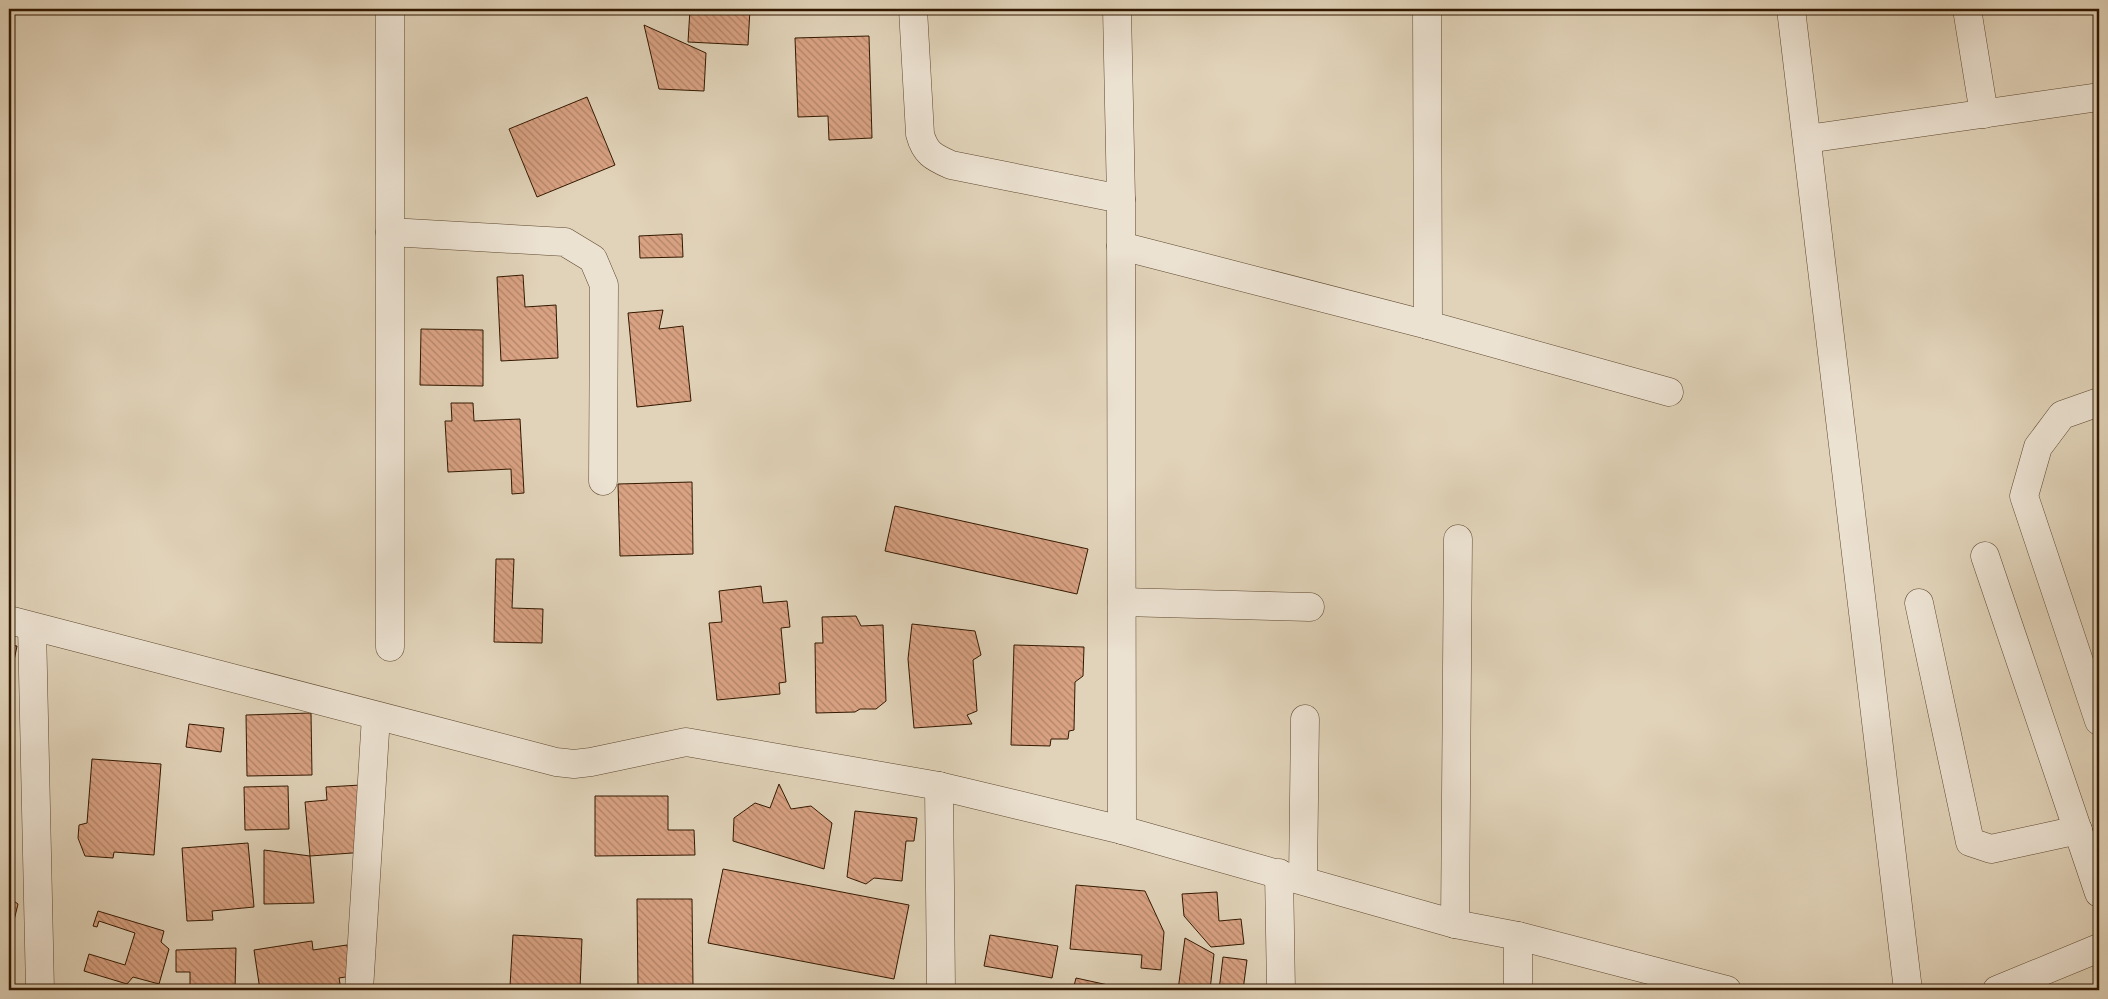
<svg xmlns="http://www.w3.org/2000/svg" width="2108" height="999" viewBox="0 0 2108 999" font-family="Alegreya,serif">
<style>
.building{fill:url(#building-back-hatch);stroke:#321800}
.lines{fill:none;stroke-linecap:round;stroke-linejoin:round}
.minor-casing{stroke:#5e472e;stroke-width:29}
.minor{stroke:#ece2d2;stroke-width:28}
</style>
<defs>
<pattern id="building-back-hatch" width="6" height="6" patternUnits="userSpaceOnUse" patternTransform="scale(1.25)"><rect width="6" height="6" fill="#d9a283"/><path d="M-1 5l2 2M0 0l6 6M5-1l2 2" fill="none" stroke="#b18369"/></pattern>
</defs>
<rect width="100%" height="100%" fill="#e1d3b9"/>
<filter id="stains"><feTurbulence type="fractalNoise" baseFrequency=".004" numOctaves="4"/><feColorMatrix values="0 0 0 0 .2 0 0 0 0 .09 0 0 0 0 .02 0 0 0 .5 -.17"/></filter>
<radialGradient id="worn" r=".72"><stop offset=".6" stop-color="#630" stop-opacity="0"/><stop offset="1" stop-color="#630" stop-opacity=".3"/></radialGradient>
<g class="building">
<path d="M690,9H750L748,45L688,42Z"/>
<path d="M644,25L706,53L704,91L659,89Z"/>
<path d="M869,36L872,138L829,140L828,116L798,117L795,38Z"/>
<path d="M587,97L615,165L537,197L509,129Z"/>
<path d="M682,234L683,257L640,258L639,236Z"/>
<path d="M523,275L525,307L556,305L558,358L501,361L497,277Z"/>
<path d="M663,310L659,329L683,326L691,401L637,407L628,313Z"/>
<path d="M421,329L483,330V386L420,385Z"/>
<path d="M451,403H473L474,421L520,419L524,493L512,494L511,469L448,472L445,421H452Z"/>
<path d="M692,482L693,554L620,556L618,484Z"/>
<path d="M895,506L1088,549L1077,594L885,551Z"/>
<path d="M496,559H514L512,608L543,609L542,643L494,642Z"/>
<path d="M761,586L763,603L787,601L790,627L781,628L786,682L779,683L780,694L717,700L709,623L722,622L719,591Z"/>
<path d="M856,616L861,626L883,625L886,701L876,709H860L855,712L816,713L815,643H823L822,617Z"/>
<path d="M912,624L975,631L981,655L973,660L977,711L967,715L972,724L914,728L908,659Z"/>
<path d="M9,645L17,646L9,685Z"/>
<path d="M1014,645L1084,647L1083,676L1075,682L1074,730L1069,731L1068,739H1051L1050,746L1011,745Z"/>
<path d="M311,713L312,775L247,776L246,715Z"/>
<path d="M189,724L224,728L221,752L186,747Z"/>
<path d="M92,759L161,764L154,855L114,852L113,858L85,856L78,838L79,825L87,823Z"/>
<path d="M779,784L791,809L811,806L832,823L824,869L733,841L734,818L755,803L770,808Z"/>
<path d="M361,785L366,852L310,856L305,802L327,800L326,787Z"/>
<path d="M288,786L289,829L245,830L244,787Z"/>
<path d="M595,796H668V830H694L695,855L595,856Z"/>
<path d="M855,811L917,818L914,841H906L902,881L874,878L866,884L847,877Z"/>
<path d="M248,843L254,907L212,911L213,920L187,921L182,848Z"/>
<path d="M264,850L310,856L314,903L264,904Z"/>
<path d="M9,865H13L11,899L18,904L10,937Z"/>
<path d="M723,869L909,905L894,979L708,943Z"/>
<path d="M1076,885L1145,891L1164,932L1161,970L1141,968L1142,955L1070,949Z"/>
<path d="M1217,892L1219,921L1241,919L1244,944L1211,947L1184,916L1182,894Z"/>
<path d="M637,899H692L693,987L638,988Z"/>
<path d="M98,911L164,931L161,942L169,949L159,984L133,977L127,984L84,971L89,954L125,965L135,933L99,921L97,927L93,926Z"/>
<path d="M513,935L582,939L580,989L510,986Z"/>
<path d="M990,935L1058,946L1052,978L984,966Z"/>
<path d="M1185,938L1214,954L1210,990H1178Z"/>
<path d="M312,941L313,950L347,945L352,976L339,978L341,990H260L254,950Z"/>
<path d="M236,948L235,990H190V972H176V950Z"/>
<path d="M1223,957L1247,960L1243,990H1219Z"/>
<path d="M1076,978L1131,990H1073Z"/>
</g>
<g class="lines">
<g class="minor-casing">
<g id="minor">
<path d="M390,9V647"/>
<path d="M913,9L920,134C925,153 933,157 951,165L1121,199"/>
<path d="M1117,9L1121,199L1122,830"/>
<path d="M1427,9L1428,325"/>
<path d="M1791,9L1908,990"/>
<path d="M1967,9L1984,114"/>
<path d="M1807,139L2099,97"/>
<path d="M390,232L565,242L593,259L604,285L603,481"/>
<path d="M1121,246L1428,325L1669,392"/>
<path d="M2099,402L2062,415L2038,447L2024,496L2099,721"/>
<path d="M1985,556L2099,893"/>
<path d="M1122,602L1310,607"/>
<path d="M1919,603L1970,842L1991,849L2078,830"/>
<path d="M9,620L556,762L574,764L591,762L686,742L939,786L1122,830L1455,924L1518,936L1727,990"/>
<path d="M32,627L40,990"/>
<path d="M939,786L941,990"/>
<path d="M1279,873L1281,990"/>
<path d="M1303,880L1305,719"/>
<path d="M1455,924L1458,539"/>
<path d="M1518,936V990"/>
<path d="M359,990L376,716"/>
<path d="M1997,990L2099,948"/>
</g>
</g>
<use href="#minor" class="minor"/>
</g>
<rect width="2108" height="999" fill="none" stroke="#e1d3b9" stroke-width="30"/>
<rect x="10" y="10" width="2088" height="979" fill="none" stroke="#321800" stroke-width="2.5"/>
<rect x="15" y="15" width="2078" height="969" fill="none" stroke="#321800"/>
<rect width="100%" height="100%" filter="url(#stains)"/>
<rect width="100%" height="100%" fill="url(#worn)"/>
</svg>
